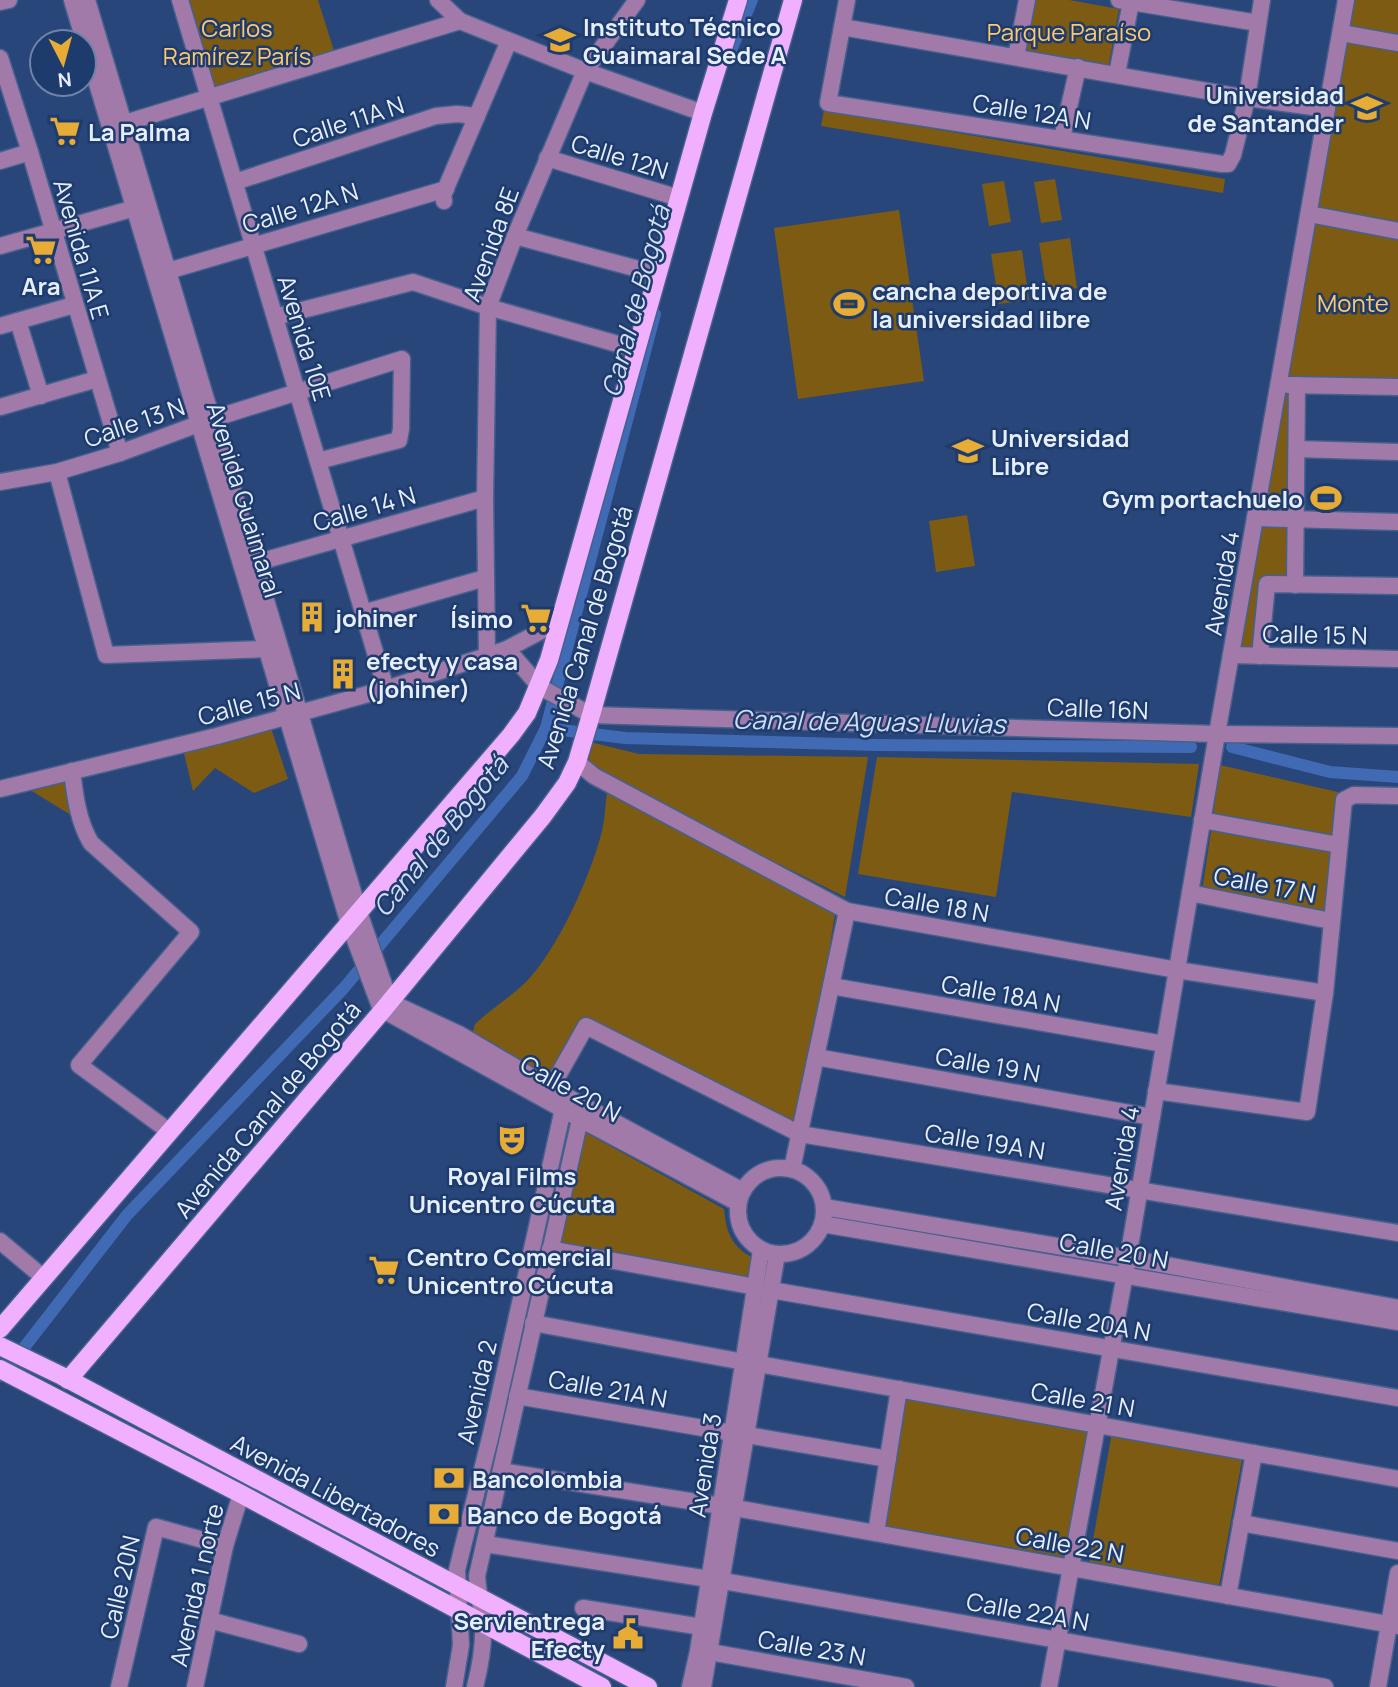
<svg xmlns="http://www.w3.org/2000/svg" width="1398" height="1687" viewBox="0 0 1398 1687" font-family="Manrope,sans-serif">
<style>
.green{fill:#7d5b13}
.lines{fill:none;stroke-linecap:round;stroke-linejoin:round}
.canal{stroke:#406ab3;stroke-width:12}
.minor-casing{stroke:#46618e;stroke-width:19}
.major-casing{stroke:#46618e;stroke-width:21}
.minor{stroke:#a27aa9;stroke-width:16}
.major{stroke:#f1b0fe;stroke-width:18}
.labels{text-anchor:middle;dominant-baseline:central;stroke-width:5;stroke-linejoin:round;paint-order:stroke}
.poi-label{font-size:24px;font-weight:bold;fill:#e6eefa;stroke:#1e3b6e;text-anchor:start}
.park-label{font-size:24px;fill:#fcc96e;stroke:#1e3b6e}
.street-label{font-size:24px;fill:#e6eefa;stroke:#1e3b6e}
.water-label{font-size:26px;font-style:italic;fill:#d1ddf1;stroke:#1e3b6e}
</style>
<rect width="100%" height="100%" fill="#28467a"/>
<g class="green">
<path d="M180,0H318L335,54L210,94Z"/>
<path d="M1029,0H1069L1119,9L1108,69L1019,53Z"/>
<path d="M1345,0H1398V387L1279,385Z"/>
<path d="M824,110L1225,179L1223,193L821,126Z"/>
<path d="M1055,179L1062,220L1041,223L1034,182Z"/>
<path d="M1004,181L1011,222L989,226L982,184Z"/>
<path d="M899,210L924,381L798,399L774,228Z"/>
<path d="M1070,238L1077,288L1047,293L1039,243Z"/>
<path d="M1022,250L1029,300L999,304L991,254Z"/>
<path d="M1281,389H1294L1292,519H1260Z"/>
<path d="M967,515L975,566L936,572L929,521Z"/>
<path d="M1258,527H1292V587H1264L1257,657L1235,656Z"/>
<path d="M270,725L288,779L254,793L215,768L193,791L183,749Z"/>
<path d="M590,742L639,754L868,757L845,897L594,772L585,766Z"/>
<path d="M877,757L1199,764L1191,817L1012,792L996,897L858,874Z"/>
<path d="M1220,765L1342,793L1337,840L1213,816Z"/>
<path d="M70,773L79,820L22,785Z"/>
<path d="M607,792L802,891L835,914L801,1127L586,1021L551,1083L472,1035L475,1024C491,1009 509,998 525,983C557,951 589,879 601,835C605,821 605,806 607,792Z"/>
<path d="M1211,831L1337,853L1327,913L1202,891Z"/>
<path d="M583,1131L724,1209C726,1232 732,1248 754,1258V1279L558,1243Z"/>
<path d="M905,1397L1088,1428L1066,1557L883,1526Z"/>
<path d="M1112,1432L1243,1454L1219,1586L1089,1563Z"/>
</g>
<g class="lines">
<g class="canal">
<path d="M728,58L752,0"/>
<path d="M546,728L625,738L876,745L1191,747"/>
<path d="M1232,747L1330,772L1398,777"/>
<path d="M2,1376L127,1215L343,989L522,776L546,728L655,314"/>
</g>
<g class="minor-casing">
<g id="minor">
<path d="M72,0L349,924L379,1004L383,1010L580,1119L738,1203"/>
<path d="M87,0L359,912L390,1002L459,1034L551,1088L743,1191"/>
<path d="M180,0L386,689"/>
<path d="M438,0L460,21"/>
<path d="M847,0L828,103L1222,164H1228L1233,155L1247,98L1262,0"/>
<path d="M1119,0L1258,23"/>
<path d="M0,2L9,0"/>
<path d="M842,27L1247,98L1327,109"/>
<path d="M1341,33L1398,43"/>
<path d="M1016,57L1027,0"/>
<path d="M0,58L30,152L120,453"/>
<path d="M1117,74L1131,2"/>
<path d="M115,126L460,21L585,71L703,113"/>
<path d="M1062,138L1078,67"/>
<path d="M547,158L679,198"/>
<path d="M0,161L30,152"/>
<path d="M235,182L436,116L457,114L477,116"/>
<path d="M444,201L443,195L509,41"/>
<path d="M1309,214L1398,231"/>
<path d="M515,236L657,274"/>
<path d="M0,246L142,206"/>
<path d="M168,271L446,189"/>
<path d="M275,317L413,282L488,307L635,349"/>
<path d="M18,321L41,396"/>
<path d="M0,326L74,305"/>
<path d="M1288,385L1398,387"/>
<path d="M0,407L97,379"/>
<path d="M1297,449L1398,452"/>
<path d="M57,472L106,655L266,649"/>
<path d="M0,482L57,472L120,453L212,419L402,359L401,429L399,440L318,461"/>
<path d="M1255,518L1398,522"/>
<path d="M255,563L485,498"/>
<path d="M1295,585L1297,385"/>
<path d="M363,613L485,578"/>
<path d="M507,649L540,687L591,715L1217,734L1398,736"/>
<path d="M1231,655L1398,659"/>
<path d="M487,656L485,498L488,307L515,236L585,71L637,0"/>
<path d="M1260,656L1267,584L1398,586"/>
<path d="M577,762L594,776L847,911L1177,970L1325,993"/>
<path d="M72,771C75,796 78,821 91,843L191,932L79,1065L170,1132"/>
<path d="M0,789L217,736L386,689L507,649L560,621"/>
<path d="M1202,820L1339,845"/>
<path d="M1190,893L1331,921"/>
<path d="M831,986L1164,1044"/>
<path d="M816,1057L1152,1117"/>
<path d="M551,1088L586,1026L800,1134L1398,1233"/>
<path d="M1156,1091L1307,1112L1325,993L1344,800L1354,795L1398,796"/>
<circle cx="781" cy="1211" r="43"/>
<path d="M792,1169L847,911"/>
<path d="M824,1207L1128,1258L1398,1308"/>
<path d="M822,1224L1398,1322"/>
<path d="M0,1241L44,1278"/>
<path d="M550,1249L756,1287"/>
<path d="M771,1290L1398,1398"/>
<path d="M533,1323L744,1362"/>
<path d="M759,1364L1398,1479"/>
<path d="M517,1396L732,1433"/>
<path d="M747,1435L888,1459"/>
<path d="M501,1471L721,1506"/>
<path d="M735,1508L1398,1626"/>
<path d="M1241,1523L1398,1551"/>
<path d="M876,1533L899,1389"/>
<path d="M485,1544L709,1579"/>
<path d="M723,1581L1325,1687"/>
<path d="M1228,1596L1254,1453"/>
<path d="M583,1608L702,1627"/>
<path d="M209,1620L299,1644"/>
<path d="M710,1652L906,1687"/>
<path d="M119,1687L156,1527L225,1546"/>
<path d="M195,1687L225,1546L241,1494"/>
<path d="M454,1687L461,1645L457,1570L491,1434L563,1109"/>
<path d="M475,1687C480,1667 484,1647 483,1626C482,1609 478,1593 477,1576L580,1119"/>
<path d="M690,1687L698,1651L761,1250"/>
<path d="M703,1687L777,1254"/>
<path d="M1049,1687L1128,1258L1217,734L1346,0"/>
<path d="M1378,1687L1398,1573"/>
</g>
</g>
<g class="major-casing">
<g id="major">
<path d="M0,1329L511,735L527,713L549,660L703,113L738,0"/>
<path d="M0,1346L62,1376L648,1687"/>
<path d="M0,1369L241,1494L602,1687"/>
<path d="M68,1380L383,1010L543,816L567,783L577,762L591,715L793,0"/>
</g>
</g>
<use href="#minor" class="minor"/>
<use href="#major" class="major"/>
</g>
<defs>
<g id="university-bare" transform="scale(2.415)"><path d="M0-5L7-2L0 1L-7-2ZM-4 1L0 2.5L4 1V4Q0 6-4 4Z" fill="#e6ac36" stroke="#1e3b6e" stroke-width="2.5" paint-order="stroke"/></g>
<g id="supermarket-bare" transform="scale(2.415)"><path d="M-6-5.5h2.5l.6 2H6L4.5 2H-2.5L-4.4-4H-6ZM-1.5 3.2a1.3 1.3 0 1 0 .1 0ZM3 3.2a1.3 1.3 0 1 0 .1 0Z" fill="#e6ac36" stroke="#1e3b6e" stroke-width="2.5" paint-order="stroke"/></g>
<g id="stadium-bare" transform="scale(2.415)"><path d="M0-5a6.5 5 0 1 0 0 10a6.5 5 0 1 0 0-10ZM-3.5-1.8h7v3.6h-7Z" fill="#e6ac36" stroke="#1e3b6e" stroke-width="2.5" paint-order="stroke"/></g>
<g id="building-bare" transform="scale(2.415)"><path d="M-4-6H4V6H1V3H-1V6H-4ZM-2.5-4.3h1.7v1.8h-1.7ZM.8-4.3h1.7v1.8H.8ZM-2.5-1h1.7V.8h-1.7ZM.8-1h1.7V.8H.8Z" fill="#e6ac36" stroke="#1e3b6e" stroke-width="2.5" paint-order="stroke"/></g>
<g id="theatre-bare" transform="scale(2.415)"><path d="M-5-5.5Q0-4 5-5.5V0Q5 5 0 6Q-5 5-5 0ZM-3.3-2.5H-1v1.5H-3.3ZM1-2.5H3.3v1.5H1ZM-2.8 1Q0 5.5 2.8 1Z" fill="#e6ac36" stroke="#1e3b6e" stroke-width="2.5" paint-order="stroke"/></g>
<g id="bank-bare" transform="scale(2.415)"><path d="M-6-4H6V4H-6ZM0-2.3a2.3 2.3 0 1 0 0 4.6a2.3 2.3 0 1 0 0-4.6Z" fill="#e6ac36" stroke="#1e3b6e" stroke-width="2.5" paint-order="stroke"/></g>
<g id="civic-bare" transform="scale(2.415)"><path d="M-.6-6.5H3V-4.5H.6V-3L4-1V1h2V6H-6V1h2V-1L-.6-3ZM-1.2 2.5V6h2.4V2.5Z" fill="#e6ac36" stroke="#1e3b6e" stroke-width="2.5" paint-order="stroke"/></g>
</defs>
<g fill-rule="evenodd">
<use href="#university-bare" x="560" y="40"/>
<use href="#university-bare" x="1367" y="108"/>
<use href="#supermarket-bare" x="65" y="131"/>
<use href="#supermarket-bare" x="41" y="250"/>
<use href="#stadium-bare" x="849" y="304"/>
<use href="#university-bare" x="968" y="451"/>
<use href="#stadium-bare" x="1326" y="498"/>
<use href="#building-bare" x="312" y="617"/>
<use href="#supermarket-bare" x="536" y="618"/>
<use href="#building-bare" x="343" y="674"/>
<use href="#theatre-bare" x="512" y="1140"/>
<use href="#supermarket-bare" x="384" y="1270"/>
<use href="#bank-bare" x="449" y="1478"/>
<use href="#bank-bare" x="444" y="1514"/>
<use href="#civic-bare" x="628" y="1634"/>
</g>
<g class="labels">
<g class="poi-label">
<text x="583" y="26">Instituto Técnico<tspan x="583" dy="28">Guaimaral Sede A</tspan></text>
<text x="1344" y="94" text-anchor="end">Universidad<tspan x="1344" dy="28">de Santander</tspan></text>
<text x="88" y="131">La Palma</text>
<text x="41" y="285" text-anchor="middle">Ara</text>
<text x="872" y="290">cancha deportiva de<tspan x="872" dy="28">la universidad libre</tspan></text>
<text x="991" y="437">Universidad<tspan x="991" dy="28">Libre</tspan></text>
<text x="1303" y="498" text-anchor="end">Gym portachuelo</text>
<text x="335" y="617">johiner</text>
<text x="513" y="618" text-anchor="end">Ísimo</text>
<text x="366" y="660">efecty y casa<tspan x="366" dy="28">(johiner)</tspan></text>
<text x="512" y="1175" text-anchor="middle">Royal Films<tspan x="512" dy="28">Unicentro Cúcuta</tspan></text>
<text x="407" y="1256">Centro Comercial<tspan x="407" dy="28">Unicentro Cúcuta</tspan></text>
<text x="472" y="1478">Bancolombia</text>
<text x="467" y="1514">Banco de Bogotá</text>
<text x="605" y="1620" text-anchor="end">Servientrega<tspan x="605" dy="28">Efecty</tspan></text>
</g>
<g class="park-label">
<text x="237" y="27">Carlos<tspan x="237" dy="28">Ramírez París</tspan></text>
<text x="1069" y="31">Parque Paraíso</text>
<text x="1353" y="302">Monte</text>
</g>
<g class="street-label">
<text transform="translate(1032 111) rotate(9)">Calle 12A N</text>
<text transform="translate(348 121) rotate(-18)">Calle 11A N</text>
<text transform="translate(620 156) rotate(17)">Calle 12N</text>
<text transform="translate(300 207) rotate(-17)">Calle 12A N</text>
<text transform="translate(490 244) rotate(-70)">Avenida 8E</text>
<text transform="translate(82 249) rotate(74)">Avenida 11A E</text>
<text transform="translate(305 338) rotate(73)">Avenida 10E</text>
<text transform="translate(134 422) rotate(-19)">Calle 13 N</text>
<text transform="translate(245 500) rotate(73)">Avenida Guaimaral</text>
<text transform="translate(364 508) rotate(-16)">Calle 14 N</text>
<text transform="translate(1221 583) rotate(-80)">Avenida 4</text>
<text transform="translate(1315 634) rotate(1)">Calle 15 N</text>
<text transform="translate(584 637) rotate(-73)">Avenida Canal de Bogotá</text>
<text transform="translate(249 703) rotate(-15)">Calle 15 N</text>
<text transform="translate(1098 708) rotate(2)">Calle 16N</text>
<text transform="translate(1265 884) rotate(11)">Calle 17 N</text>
<text transform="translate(937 904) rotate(10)">Calle 18 N</text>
<text transform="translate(1001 993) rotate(10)">Calle 18A N</text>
<text transform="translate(988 1064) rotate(10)">Calle 19 N</text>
<text transform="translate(571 1088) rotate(29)">Calle 20 N</text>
<text transform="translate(267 1109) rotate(-50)">Avenida Canal de Bogotá</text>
<text transform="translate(985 1141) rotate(9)">Calle 19A N</text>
<text transform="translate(1121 1158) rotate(-80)">Avenida 4</text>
<text transform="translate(1114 1250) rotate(10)">Calle 20 N</text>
<text transform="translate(1089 1321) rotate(10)">Calle 20A N</text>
<text transform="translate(608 1388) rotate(10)">Calle 21A N</text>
<text transform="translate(476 1392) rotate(-77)">Avenida 2</text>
<text transform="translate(1083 1399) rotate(10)">Calle 21 N</text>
<text transform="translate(704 1465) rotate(-81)">Avenida 3</text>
<text transform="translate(336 1495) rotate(28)">Avenida Libertadores</text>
<text transform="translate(1070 1544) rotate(10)">Calle 22 N</text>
<text transform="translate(196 1585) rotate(-77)">Avenida 1 norte</text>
<text transform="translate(119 1587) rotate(-77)">Calle 20N</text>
<text transform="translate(1028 1611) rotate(10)">Calle 22A N</text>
<text transform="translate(812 1647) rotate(10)">Calle 23 N</text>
</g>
<g class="water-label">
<text transform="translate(635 301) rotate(-75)">Canal de Bogotá</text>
<text transform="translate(869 721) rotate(1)">Canal de Aguas Lluvias</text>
<text transform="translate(440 836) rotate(-51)">Canal de Bogotá</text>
</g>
</g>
<g transform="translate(63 63) rotate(174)"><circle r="33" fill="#1e3b6e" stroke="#6e83a6" stroke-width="2"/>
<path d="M0-5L12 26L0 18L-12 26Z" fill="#e6ac36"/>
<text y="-10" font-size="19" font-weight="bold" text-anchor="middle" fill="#e6eefa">N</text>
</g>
</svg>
